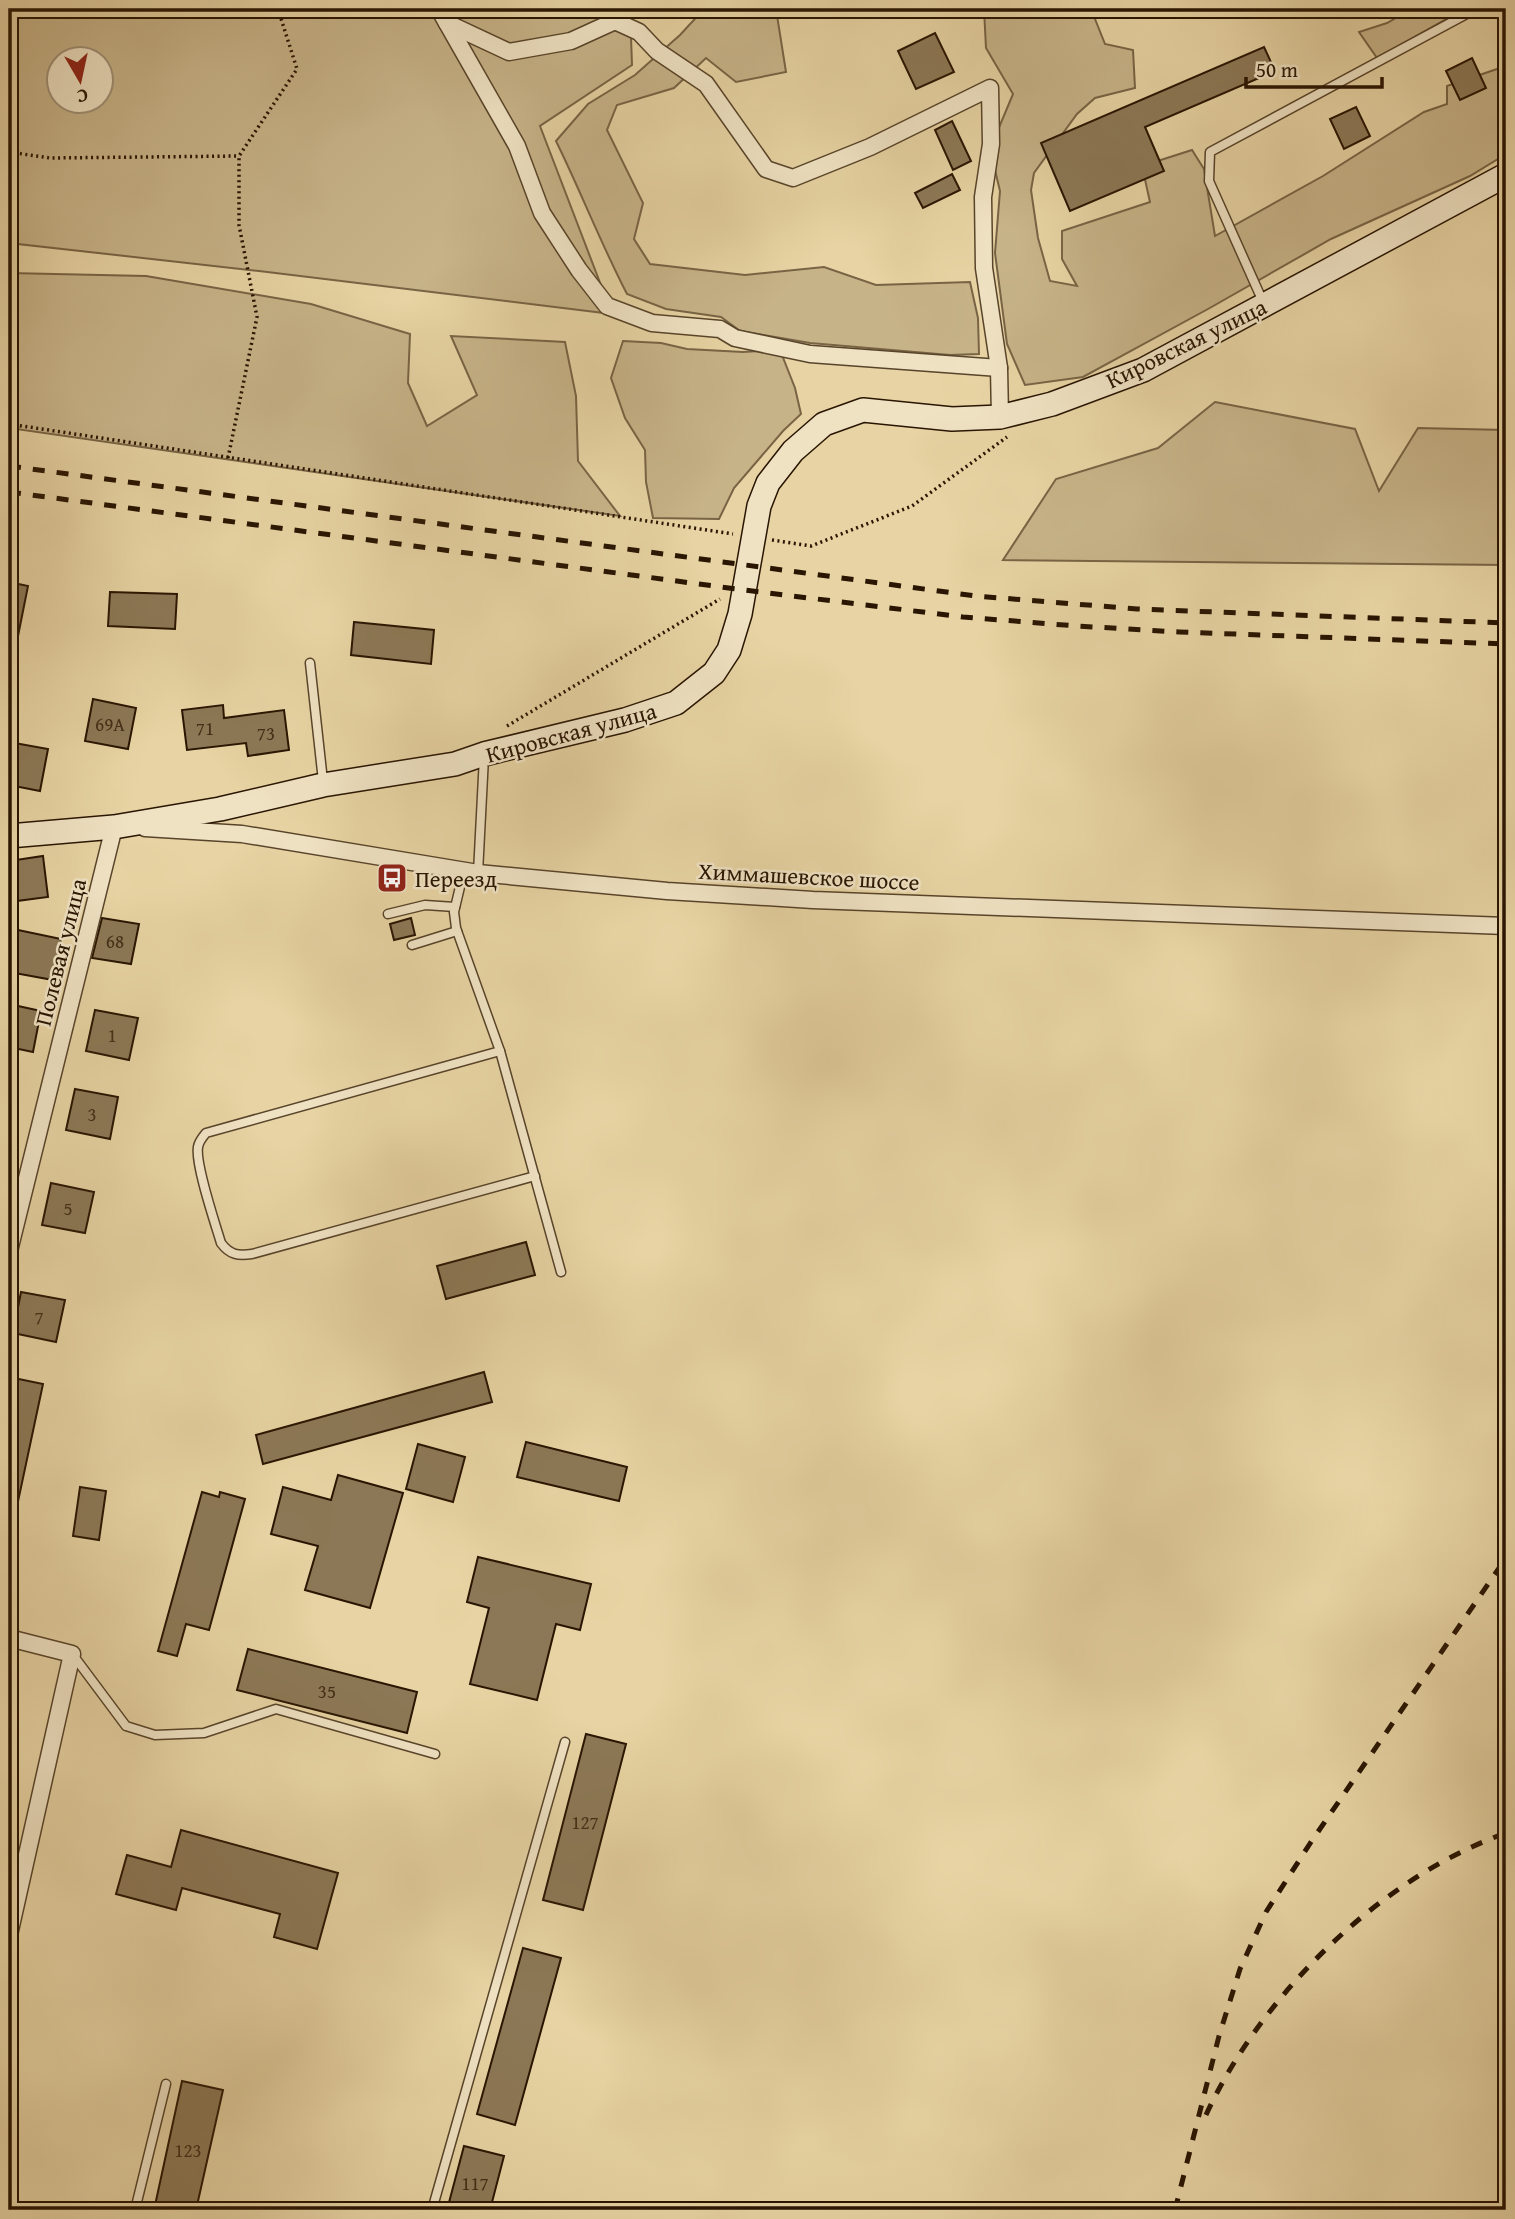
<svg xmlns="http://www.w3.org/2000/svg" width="1515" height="2219" viewBox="0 0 1515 2219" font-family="'Gentium Book Plus',serif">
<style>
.green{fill:#c7b388;stroke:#786445;stroke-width:2;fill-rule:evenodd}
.building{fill:#8c7856;stroke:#291502;stroke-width:2}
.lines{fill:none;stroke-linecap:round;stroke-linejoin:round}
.service-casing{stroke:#58442a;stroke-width:11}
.minor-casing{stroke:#58442a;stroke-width:19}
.secondary-casing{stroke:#291502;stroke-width:26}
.path{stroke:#291502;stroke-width:3.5;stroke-dasharray:2 3.5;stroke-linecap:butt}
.service{stroke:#efe2c3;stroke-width:8}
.minor{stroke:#efe2c3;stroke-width:16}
.secondary{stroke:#efe2c3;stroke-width:23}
.rail{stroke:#291502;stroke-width:5;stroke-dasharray:12 12;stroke-linecap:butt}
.labels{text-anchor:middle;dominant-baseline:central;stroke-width:5;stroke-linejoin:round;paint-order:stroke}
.number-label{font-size:19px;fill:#422e17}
.street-label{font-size:23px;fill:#291502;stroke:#efe2c3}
.poi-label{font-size:23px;fill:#291502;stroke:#efe2c3;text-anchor:start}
</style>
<rect width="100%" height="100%" fill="#e7d3a3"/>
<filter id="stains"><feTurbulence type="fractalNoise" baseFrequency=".00286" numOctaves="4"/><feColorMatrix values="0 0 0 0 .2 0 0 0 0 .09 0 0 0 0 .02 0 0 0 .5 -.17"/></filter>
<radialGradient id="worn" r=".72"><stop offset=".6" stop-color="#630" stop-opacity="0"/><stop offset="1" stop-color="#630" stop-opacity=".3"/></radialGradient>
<g class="green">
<path d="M9,9H630L632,65L540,126L612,314L259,271L9,243ZM60,60H102V102H60Z"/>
<path d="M704,9H776L786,72L736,82L706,58L674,88L617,105L607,130L643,203L634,239L650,264L745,275L824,267L876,285L970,282L978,318L979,354L950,355L810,343L740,331L721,317L666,309L627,294C601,244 581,192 556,141L588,104L635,75L680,35Z"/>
<path d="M984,9H1091L1105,44L1133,50L1135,88L1095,98L1077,114L1034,173L1031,190L1038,238L1050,281L1077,286L1062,259V231L1150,202L1142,166L1192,150L1204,169L1215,236L1323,176L1424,112L1447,104V86L1506,66V154L1470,176L1331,239L1208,309L1083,377L1025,385L1007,344L995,253L1000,191L990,149L1013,94L986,48Z"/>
<path d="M1411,9H1464L1377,58L1359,32L1387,23Z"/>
<path d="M9,273L146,276L311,304L410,334L408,383L427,426L477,395L451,336L565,342L576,396L578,461L620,516L9,428Z"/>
<path d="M623,341L661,343L687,349L743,352L780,350L795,388L801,414L783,431L734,488L719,519L653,518L646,482L645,450L625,418L611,378Z"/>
<path d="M1215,402L1355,429L1379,491L1418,428L1506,430V565L1003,560L1056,479L1158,448Z"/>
</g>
<g class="building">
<path d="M935,33L954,72L916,89L898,51Z"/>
<path d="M1264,47L1275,71L1145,127L1164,171L1070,211L1041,143Z"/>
<path d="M1472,58L1486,88L1460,100L1446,71Z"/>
<path d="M1356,107L1370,136L1344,149L1330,119Z"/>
<path d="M952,121L971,161L953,170L935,130Z"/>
<path d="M952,174L960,190L923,208L915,193Z"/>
<path d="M9,582L28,586L16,646H9Z"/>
<path d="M110,592L177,594L175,629L108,626Z"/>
<path d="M354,622L434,630L431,664L351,655Z"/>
<path d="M93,699L136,708L128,749L85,741Z"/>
<path d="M223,705L224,718L284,710L289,750L248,756L246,743L187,750L182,710Z"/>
<path d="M9,742L48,749L40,791L9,785Z"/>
<path d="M43,856L48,897L9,902V861Z"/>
<path d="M102,918L139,924L131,964L92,958Z"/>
<path d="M411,918L415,935L394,940L390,924Z"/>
<path d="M18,930L61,939L53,980L9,972Z"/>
<path d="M9,1004L41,1011L33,1052L9,1047Z"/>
<path d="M95,1010L138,1018L129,1060L86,1051Z"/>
<path d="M75,1089L118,1097L110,1139L66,1130Z"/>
<path d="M51,1183L94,1192L85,1233L42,1225Z"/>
<path d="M526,1242L535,1275L446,1299L437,1266Z"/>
<path d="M21,1292L65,1300L56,1342L13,1333Z"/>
<path d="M484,1372L492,1402L263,1464L256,1435Z"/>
<path d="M9,1377L43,1384L16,1511L9,1510Z"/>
<path d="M526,1442L627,1467L619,1501L517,1477Z"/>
<path d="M418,1444L465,1457L453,1502L406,1489Z"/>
<path d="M338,1475L403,1493L370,1608L305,1590L318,1546L271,1534L283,1487L331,1500Z"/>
<path d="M80,1487L106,1491L99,1540L73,1536Z"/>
<path d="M202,1492L219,1497L220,1492L245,1499L209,1630L186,1624L177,1656L158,1651Z"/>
<path d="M478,1557L591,1584L580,1630L556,1624L537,1700L470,1684L489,1608L467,1602Z"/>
<path d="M248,1649L417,1692L407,1733L237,1690Z"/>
<path d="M586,1734L626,1744L583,1910L543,1900Z"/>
<path d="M181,1830L338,1873L317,1949L274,1937L280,1914L182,1888L176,1910L116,1894L127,1855L171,1867Z"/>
<path d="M523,1948L561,1958L515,2125L477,2114Z"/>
<path d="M182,2081L223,2090L196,2210H154Z"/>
<path d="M464,2146L504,2156L490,2210H447Z"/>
</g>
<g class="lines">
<g class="service-casing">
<g id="service">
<path d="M1264,304L1209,181L1210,152L1476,9"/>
<path d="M310,663L323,781"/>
<path d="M464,870L454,912L456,928L500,1051L561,1272"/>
<path d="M478,873L484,757"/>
<path d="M388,914L425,905L455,907"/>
<path d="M412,945L457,931"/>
<path d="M500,1051L206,1133C202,1138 199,1141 198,1147C195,1164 215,1223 221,1243C230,1255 238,1256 252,1254L535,1176"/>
<path d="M73,1655L126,1726L155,1735L204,1733L276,1709L435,1754"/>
<path d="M9,2210H11"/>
<path d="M135,2210L166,2084"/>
<path d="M432,2210L565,1742"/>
</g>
</g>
<g class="minor-casing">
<g id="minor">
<path d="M439,9L517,146L542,213L579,270L607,306L652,323L720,329L735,338L810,354L999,368"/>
<path d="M447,23L509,52L571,41L615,21L639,32L657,51L706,84L766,169L793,178L870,147L990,88L991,144L983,197L984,268L999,368L1000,417"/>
<path d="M145,828L242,834L478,873L667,891L813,900L1506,926"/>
<path d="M9,1251L114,827H123"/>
<path d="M9,1638L72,1654L9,1935"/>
</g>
</g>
<g class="secondary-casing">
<path id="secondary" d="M9,836L114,827L220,809L323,785L455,764L484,754L625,720L676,703L714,673L729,650L740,614L759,506L768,483L793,451L824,424L863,410L952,419L1000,417L1052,404L1143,370L1506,175"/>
</g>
<g class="path">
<path d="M9,152L50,158L239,156"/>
<path d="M9,424L733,534"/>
<path d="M228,458L257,317L239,225V156L297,69L278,9"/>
<path d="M772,540L811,546L912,506L1007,437"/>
<path d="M507,726L720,599"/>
</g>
<use href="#service" class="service"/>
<use href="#minor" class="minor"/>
<use href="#secondary" class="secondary"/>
<g class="rail">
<path d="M9,466L976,596L1137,609L1506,623"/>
<path d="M9,492L744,590L963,617L1077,626L1179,632L1506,644"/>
<path d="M1206,2115C1261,1995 1381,1877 1506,1833"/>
<path d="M1175,2210L1219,2036L1240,1969L1266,1912L1311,1842L1506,1558"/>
</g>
</g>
<defs>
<g id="bus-square" transform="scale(1.575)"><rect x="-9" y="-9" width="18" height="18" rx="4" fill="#8f2418" stroke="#efe2c3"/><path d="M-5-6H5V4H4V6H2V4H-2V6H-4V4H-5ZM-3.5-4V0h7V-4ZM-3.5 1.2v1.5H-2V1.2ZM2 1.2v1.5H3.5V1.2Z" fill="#fff"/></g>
</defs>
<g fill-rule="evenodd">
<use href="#bus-square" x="392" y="878"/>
</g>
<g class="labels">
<g class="number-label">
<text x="110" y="724">69А</text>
<text x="205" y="728">71</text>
<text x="266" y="733">73</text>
<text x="115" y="941">68</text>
<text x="112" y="1035">1</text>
<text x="92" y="1114">3</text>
<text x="68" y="1208">5</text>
<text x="39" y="1317">7</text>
<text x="327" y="1691">35</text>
<text x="585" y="1822">127</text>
<text x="188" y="2150">123</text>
<text x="475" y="2183">117</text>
</g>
<g class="street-label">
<text transform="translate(1186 343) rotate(-26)">Кировская улица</text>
<text transform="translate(571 732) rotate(-15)">Кировская улица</text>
<text transform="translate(809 876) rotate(3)">Химмашевское шоссе</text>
<text transform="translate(60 952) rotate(-76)">Полевая улица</text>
</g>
<g class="poi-label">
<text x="415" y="878">Переезд</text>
</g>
</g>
<rect width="1515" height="2219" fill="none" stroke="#e7d3a3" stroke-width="35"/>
<rect x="10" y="10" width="1494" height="2198" fill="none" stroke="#291502" stroke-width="3.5"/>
<rect x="18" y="18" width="1480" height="2184" fill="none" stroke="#291502" stroke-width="2"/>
<g transform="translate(80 80) rotate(171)"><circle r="33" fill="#efe2c3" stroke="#a09076" stroke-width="2"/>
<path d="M0-5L12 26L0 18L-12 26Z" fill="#8f2418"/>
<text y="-10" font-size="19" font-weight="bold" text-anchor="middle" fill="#291502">С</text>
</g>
<path d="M1246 77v10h136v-10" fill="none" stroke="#291502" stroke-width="3.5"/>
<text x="1256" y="77" font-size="21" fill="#291502" stroke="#efe2c3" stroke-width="5" paint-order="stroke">50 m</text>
<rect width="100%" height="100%" filter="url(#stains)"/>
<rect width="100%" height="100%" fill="url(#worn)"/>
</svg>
